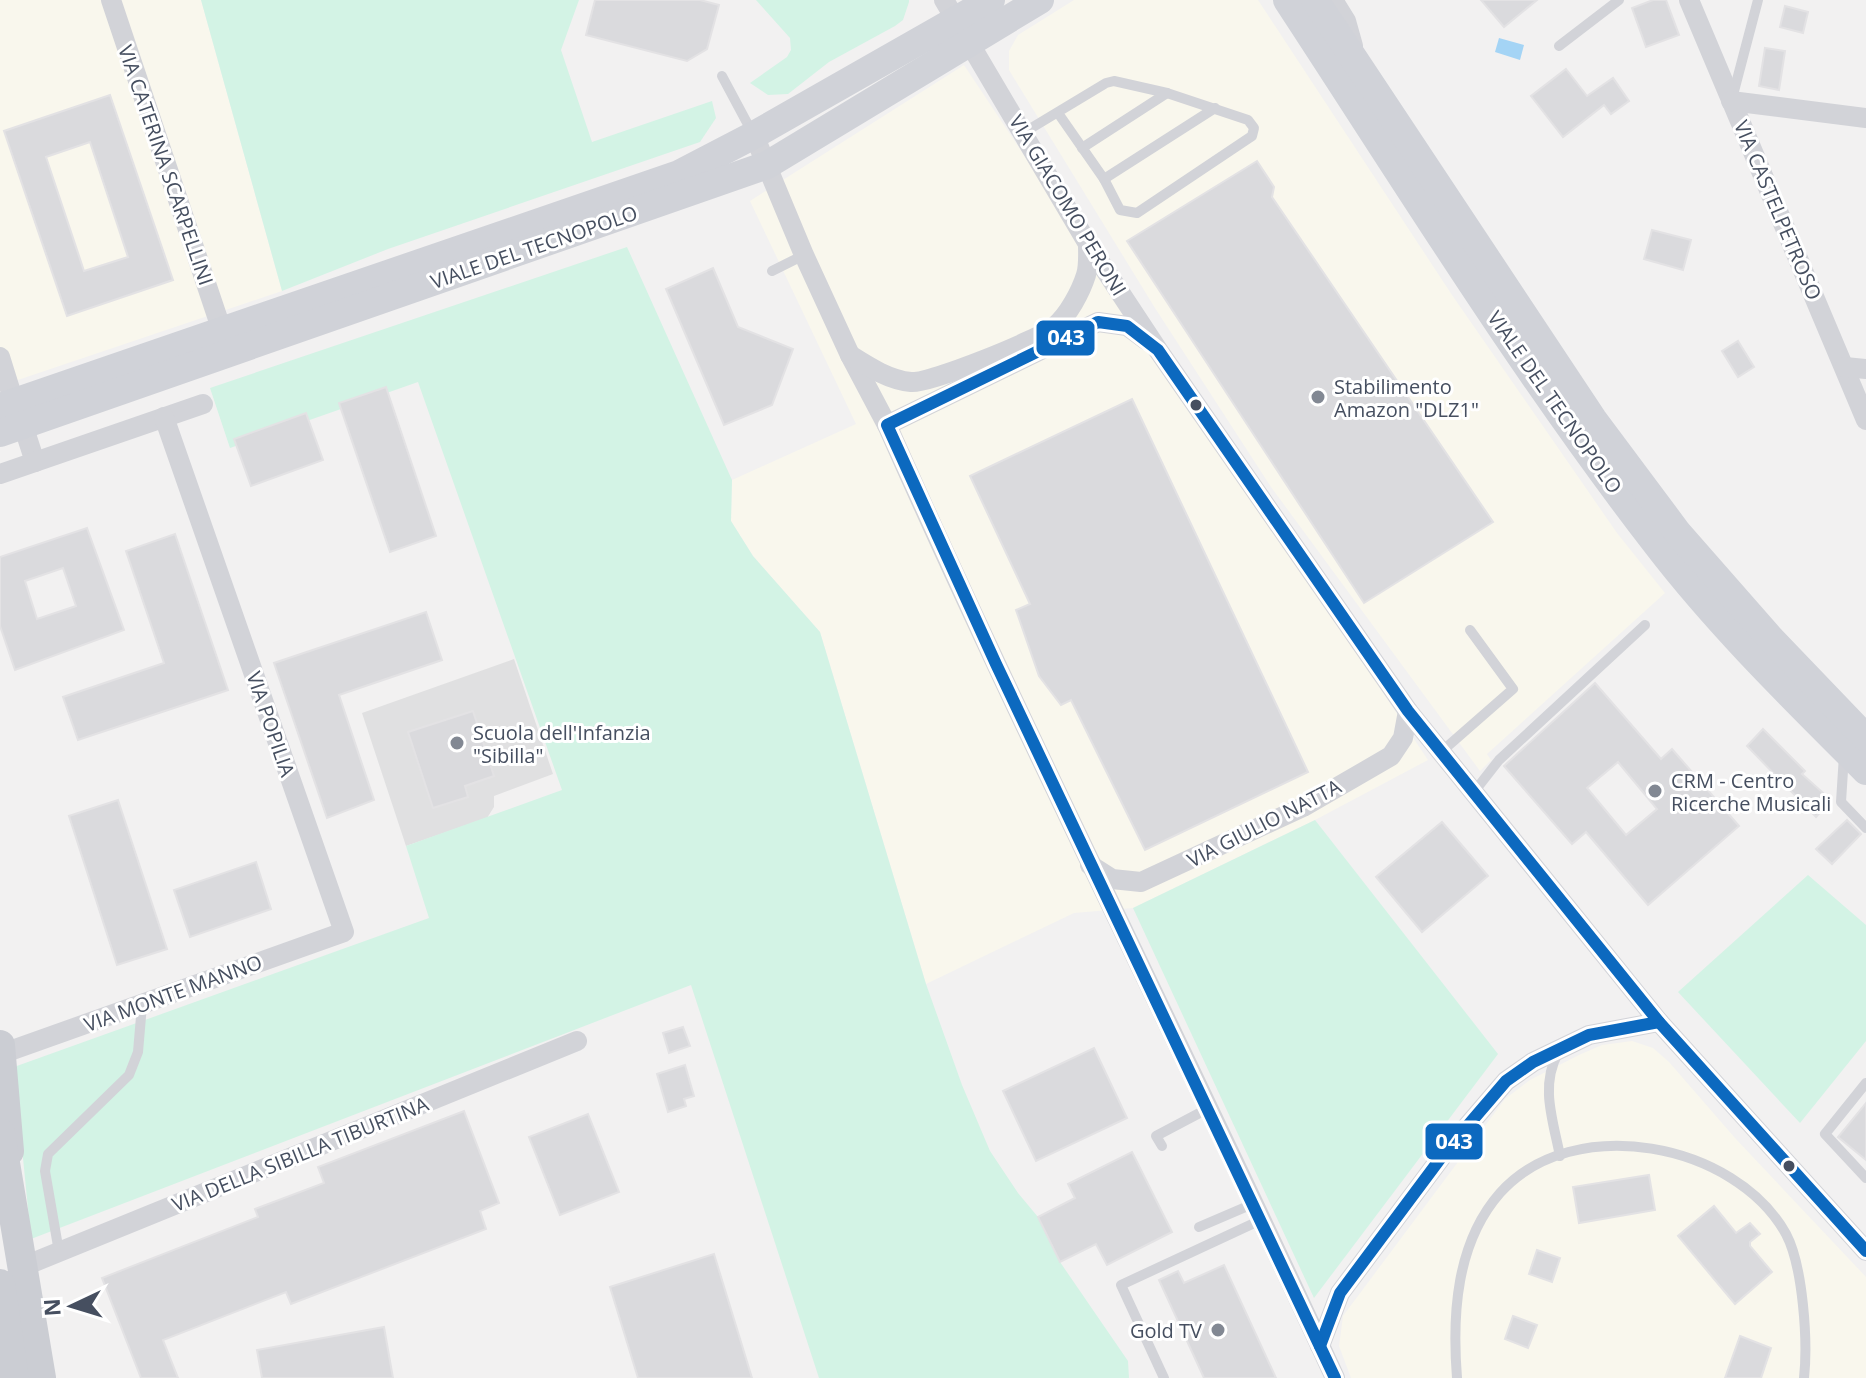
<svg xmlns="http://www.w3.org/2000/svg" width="1866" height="1378" viewBox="0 0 1866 1378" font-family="'Open Sans',sans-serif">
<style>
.commercial{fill:#f9f7ed}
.education{fill:#e0e0e1}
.green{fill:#d3f3e5}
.water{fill:#a4d4f5}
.building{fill:#dadadd;stroke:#e3e2e4;stroke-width:2;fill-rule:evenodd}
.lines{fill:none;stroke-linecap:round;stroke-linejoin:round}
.service{stroke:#d2d3d8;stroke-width:10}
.minor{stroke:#d2d3d8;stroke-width:20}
.secondary{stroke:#d0d2d8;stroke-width:28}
.primary{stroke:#cbcdd3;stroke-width:30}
.bus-1-casing{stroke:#fff;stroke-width:18}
.bus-1{stroke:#0c69bf;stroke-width:12}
.poi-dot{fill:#828893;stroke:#fff;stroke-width:3}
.bus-dot{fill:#464f60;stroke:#fff;stroke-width:3}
.labels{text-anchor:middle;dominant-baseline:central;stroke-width:6;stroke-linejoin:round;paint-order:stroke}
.street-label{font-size:20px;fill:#464f60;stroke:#fff}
.poi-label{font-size:20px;fill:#464f60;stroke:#fff;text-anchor:start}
.line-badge{stroke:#fff;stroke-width:3}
.badge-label{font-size:22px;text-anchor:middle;font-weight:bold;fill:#fff}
</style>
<rect width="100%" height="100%" fill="#f2f1f1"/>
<g class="commercial">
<path d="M0,0H201L282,291L0,386Z"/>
<path d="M1074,0H1258L1452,295L1617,533L1665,593L1487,754L1491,760L1480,771L1271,487L1155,308L1009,70V51L1018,35Z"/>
<path d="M964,65L1428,760L1315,820L1133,908L1074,913L926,984L820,632L753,556L731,521L732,480L856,424L750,201Z"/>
<path d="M1632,1041L1653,1048L1669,1062L1735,1138L1866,1277V1378H1351L1339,1346L1343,1316L1505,1099L1530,1080L1579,1055L1602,1045Z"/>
</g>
<path class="education" d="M514,659L553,774L494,796V807L487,818L406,846L362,713Z"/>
<g class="green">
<path d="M201,0H579L561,50L592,142L712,101L716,118L700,142L388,249L282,291Z"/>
<path d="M756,0H909V2L903,20L895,26L829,62L788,94L768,95L750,83L787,57L791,50L790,38Z"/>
<path d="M627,247L732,480L731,521L753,556L820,632L926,984L962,1085L990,1151L1018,1193L1038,1217L1060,1262L1128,1361L1129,1378H819L691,985L31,1239L14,1067L429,918L406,846L562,790L418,382L230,448L210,388Z"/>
<path d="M1315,820L1498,1054L1314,1298L1133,908Z"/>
<path d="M1808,875L1866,925V1041L1800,1123L1678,992Z"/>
</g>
<path class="water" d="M1499,38L1524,45L1520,60L1495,52Z"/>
<g class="building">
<path d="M595,0H700L719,5L707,49L687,61L586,35Z"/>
<path d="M1481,0H1537L1504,27Z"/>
<path d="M1653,0H1666L1679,35L1646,47L1632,8Z"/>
<path d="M1785,6L1808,12L1803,33L1780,27Z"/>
<path d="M1765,48L1785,51L1779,90L1759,86Z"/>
<path d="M1566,69L1587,96L1613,78L1629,101L1611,114L1604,105L1563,137L1531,96Z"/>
<path d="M110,95L173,280L67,316L4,131ZM90,142L128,257L84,271L46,157Z"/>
<path d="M1257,161L1274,187L1272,197L1493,522L1364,603L1127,241Z"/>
<path d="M1652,230L1691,240L1683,270L1644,259Z"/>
<path d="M713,268L738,327L793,349L772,405L724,425L666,289Z"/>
<path d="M1738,341L1754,367L1738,377L1722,351Z"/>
<path d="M386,387L436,536L390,552L339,403Z"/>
<path d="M1132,399L1308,772L1145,850L1071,700L1061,705L1039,676L1016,610L1030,604L970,476Z"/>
<path d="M306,413L323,460L251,486L234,439Z"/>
<path d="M87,528L124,630L15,670L0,626V557ZM63,568L76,606L37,619L25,581Z"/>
<path d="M175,534L228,690L78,740L63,697L164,663L126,551Z"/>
<path d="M426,612L442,660L339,695L374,800L327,818L274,663Z"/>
<path d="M1595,683L1661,759L1672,749L1739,826L1648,905L1586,832L1572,844L1504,766ZM1618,762L1657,809L1626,835L1587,788Z"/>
<path d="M473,711L494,776L465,786L468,797L433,808L408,732Z"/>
<path d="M1763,729L1805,771L1802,774L1831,800L1816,817L1747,746Z"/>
<path d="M118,800L167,949L117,965L69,816Z"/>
<path d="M1847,820L1861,834L1832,864L1816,849Z"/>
<path d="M1442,822L1488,876L1422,932L1376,877Z"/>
<path d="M256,862L271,909L190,937L174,890Z"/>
<path d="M683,1027L690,1046L669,1053L663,1033Z"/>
<path d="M1094,1048L1127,1118L1036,1161L1003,1091Z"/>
<path d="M685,1065L694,1096L684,1099L686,1106L668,1112L657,1074Z"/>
<path d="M1866,1103V1160L1838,1137Z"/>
<path d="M464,1111L499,1203L480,1211L486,1229L291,1304L286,1292L163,1340L178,1378H141L102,1278L258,1217L255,1209L324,1183L318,1167Z"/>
<path d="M588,1114L619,1192L560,1215L529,1137Z"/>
<path d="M1132,1152L1172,1232L1107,1265L1096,1244L1060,1262L1038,1217L1075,1198L1068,1184Z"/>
<path d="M1649,1175L1655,1210L1579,1223L1573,1187Z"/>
<path d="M1714,1206L1736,1233L1750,1223L1760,1234L1750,1242V1246L1772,1272L1735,1304L1678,1236Z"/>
<path d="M1537,1250L1560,1258L1552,1282L1529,1274Z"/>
<path d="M714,1254L752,1378H638L610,1287Z"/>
<path d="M1224,1265L1276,1378H1204L1159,1280L1178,1271L1184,1283Z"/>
<path d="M1513,1316L1537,1325L1528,1348L1505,1339Z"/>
<path d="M384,1327L393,1378H262L257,1350Z"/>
<path d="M1740,1336L1771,1348L1761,1378H1725Z"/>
</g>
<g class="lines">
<g class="service">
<path d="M1559,46L1619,0"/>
<path d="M722,76L753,134"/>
<path d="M1733,95L1758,0"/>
<path d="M1023,133L1106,83L1114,81L1167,93L1248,120L1254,128L1252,136L1137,213L1120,210L1104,179L1058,113"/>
<path d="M1082,148L1167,93"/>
<path d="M1104,179L1215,108"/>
<path d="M772,271L804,255"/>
<path d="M1441,752L1513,689L1470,630"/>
<path d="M1844,755L1841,802L1866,828"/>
<path d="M1474,792L1499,760L1645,625"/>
<path d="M1558,1053C1540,1086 1553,1120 1560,1156"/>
<path d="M1866,1083L1825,1134L1866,1178"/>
<path d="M1162,1146L1156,1136L1209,1108"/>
<path d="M1199,1227L1255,1203"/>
<path d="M59,1252L45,1171L48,1154L129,1075L138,1052L142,1005"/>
<path d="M1164,1378L1121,1285L1263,1219"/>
<path d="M1457,1378C1452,1315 1456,1243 1500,1193C1573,1111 1736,1143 1786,1234C1803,1266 1808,1341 1804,1378"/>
</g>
<g class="minor">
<path d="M111,0L222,331"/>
<path d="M944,0L1088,244L1158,350L1408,711L1659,1022L1866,1251"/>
<path d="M1333,0L1346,21L1353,46"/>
<path d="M1689,0L1866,420"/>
<path d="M1731,101L1866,118"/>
<path d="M754,135L804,255L850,355L887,425C1029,746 1189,1059 1335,1378"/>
<path d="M850,355C869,367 889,380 911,382C929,384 1040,339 1054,327C1068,316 1081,291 1086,275C1089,266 1088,254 1088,244"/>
<path d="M0,357L14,402"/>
<path d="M1845,367L1866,369"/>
<path d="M23,425L35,462"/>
<path d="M887,425L1098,322L1127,326L1146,340"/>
<path d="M0,474L203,404"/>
<path d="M1090,865L1112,879L1141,882L1303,807L1391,756L1403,738L1408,711"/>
<path d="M1,1054L344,932L164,417"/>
<path d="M22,1267L577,1041"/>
<path d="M1320,1346L1340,1293L1446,1151L1506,1081L1533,1062L1589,1035L1659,1022"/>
</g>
<g class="secondary">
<path d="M1287,0C1407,183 1523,372 1657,545C1720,627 1793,698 1866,771"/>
<path d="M1315,0L1593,419L1678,533L1771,639L1866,738"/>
<path d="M0,407L679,174L754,135L991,0"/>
<path d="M0,433L767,165L1040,0"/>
</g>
<g class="primary">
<path d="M0,1045L9,1151"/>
<path d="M0,1133L41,1378"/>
<path d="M0,1284L14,1378"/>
</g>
<g class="bus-1-casing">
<g id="bus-1">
<path d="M1320,1346L1340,1293L1446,1151L1506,1081L1533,1062L1589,1035L1659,1022"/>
<path d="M1335,1378L996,664L887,425L1098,322L1127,326L1158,350L1408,711L1659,1022L1866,1251"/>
</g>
</g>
<use href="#bus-1" class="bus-1"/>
</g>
<g class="poi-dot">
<circle cx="1318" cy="397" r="8"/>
<circle cx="457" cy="743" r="8"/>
<circle cx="1655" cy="791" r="8"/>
<circle cx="1218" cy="1330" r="8"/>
</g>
<g class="bus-dot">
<circle cx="1196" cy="405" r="7"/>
<circle cx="1789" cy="1166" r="7"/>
</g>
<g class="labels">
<g class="street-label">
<text transform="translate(166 165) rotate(71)">VIA CATERINA SCARPELLINI</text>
<text transform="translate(1068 205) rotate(59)">VIA GIACOMO PERONI</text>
<text transform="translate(1778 210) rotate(67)">VIA CASTELPETROSO</text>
<text transform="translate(534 247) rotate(-19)">VIALE DEL TECNOPOLO</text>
<text transform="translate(1555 402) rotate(55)">VIALE DEL TECNOPOLO</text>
<text transform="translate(271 724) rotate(71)">VIA POPILIA</text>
<text transform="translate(1264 823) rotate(-27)">VIA GIULIO NATTA</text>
<text transform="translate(173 993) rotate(-20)">VIA MONTE MANNO</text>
<text transform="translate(300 1154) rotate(-22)">VIA DELLA SIBILLA TIBURTINA</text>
</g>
<g class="poi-label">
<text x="1334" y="386">Stabilimento<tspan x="1334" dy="23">Amazon "DLZ1"</tspan></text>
<text x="473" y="732">Scuola dell'Infanzia<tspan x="473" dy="23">"Sibilla"</tspan></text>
<text x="1671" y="780">CRM - Centro<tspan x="1671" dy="23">Ricerche Musicali</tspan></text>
<text x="1202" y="1330" text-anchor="end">Gold TV</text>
</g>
</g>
<g class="line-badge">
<rect x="1035" y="319" width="61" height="38" rx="8" fill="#0c69bf"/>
<rect x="1424" y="1122" width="60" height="39" rx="8" fill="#0c69bf"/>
</g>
<g class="badge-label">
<text x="1066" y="345">043</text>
<text x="1454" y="1149">043</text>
</g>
<g transform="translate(72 1306) rotate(266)" stroke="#ffffff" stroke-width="6" paint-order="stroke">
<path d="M0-6L14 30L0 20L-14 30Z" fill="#464f60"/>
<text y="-12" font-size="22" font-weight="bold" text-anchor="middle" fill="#464f60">N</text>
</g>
</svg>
